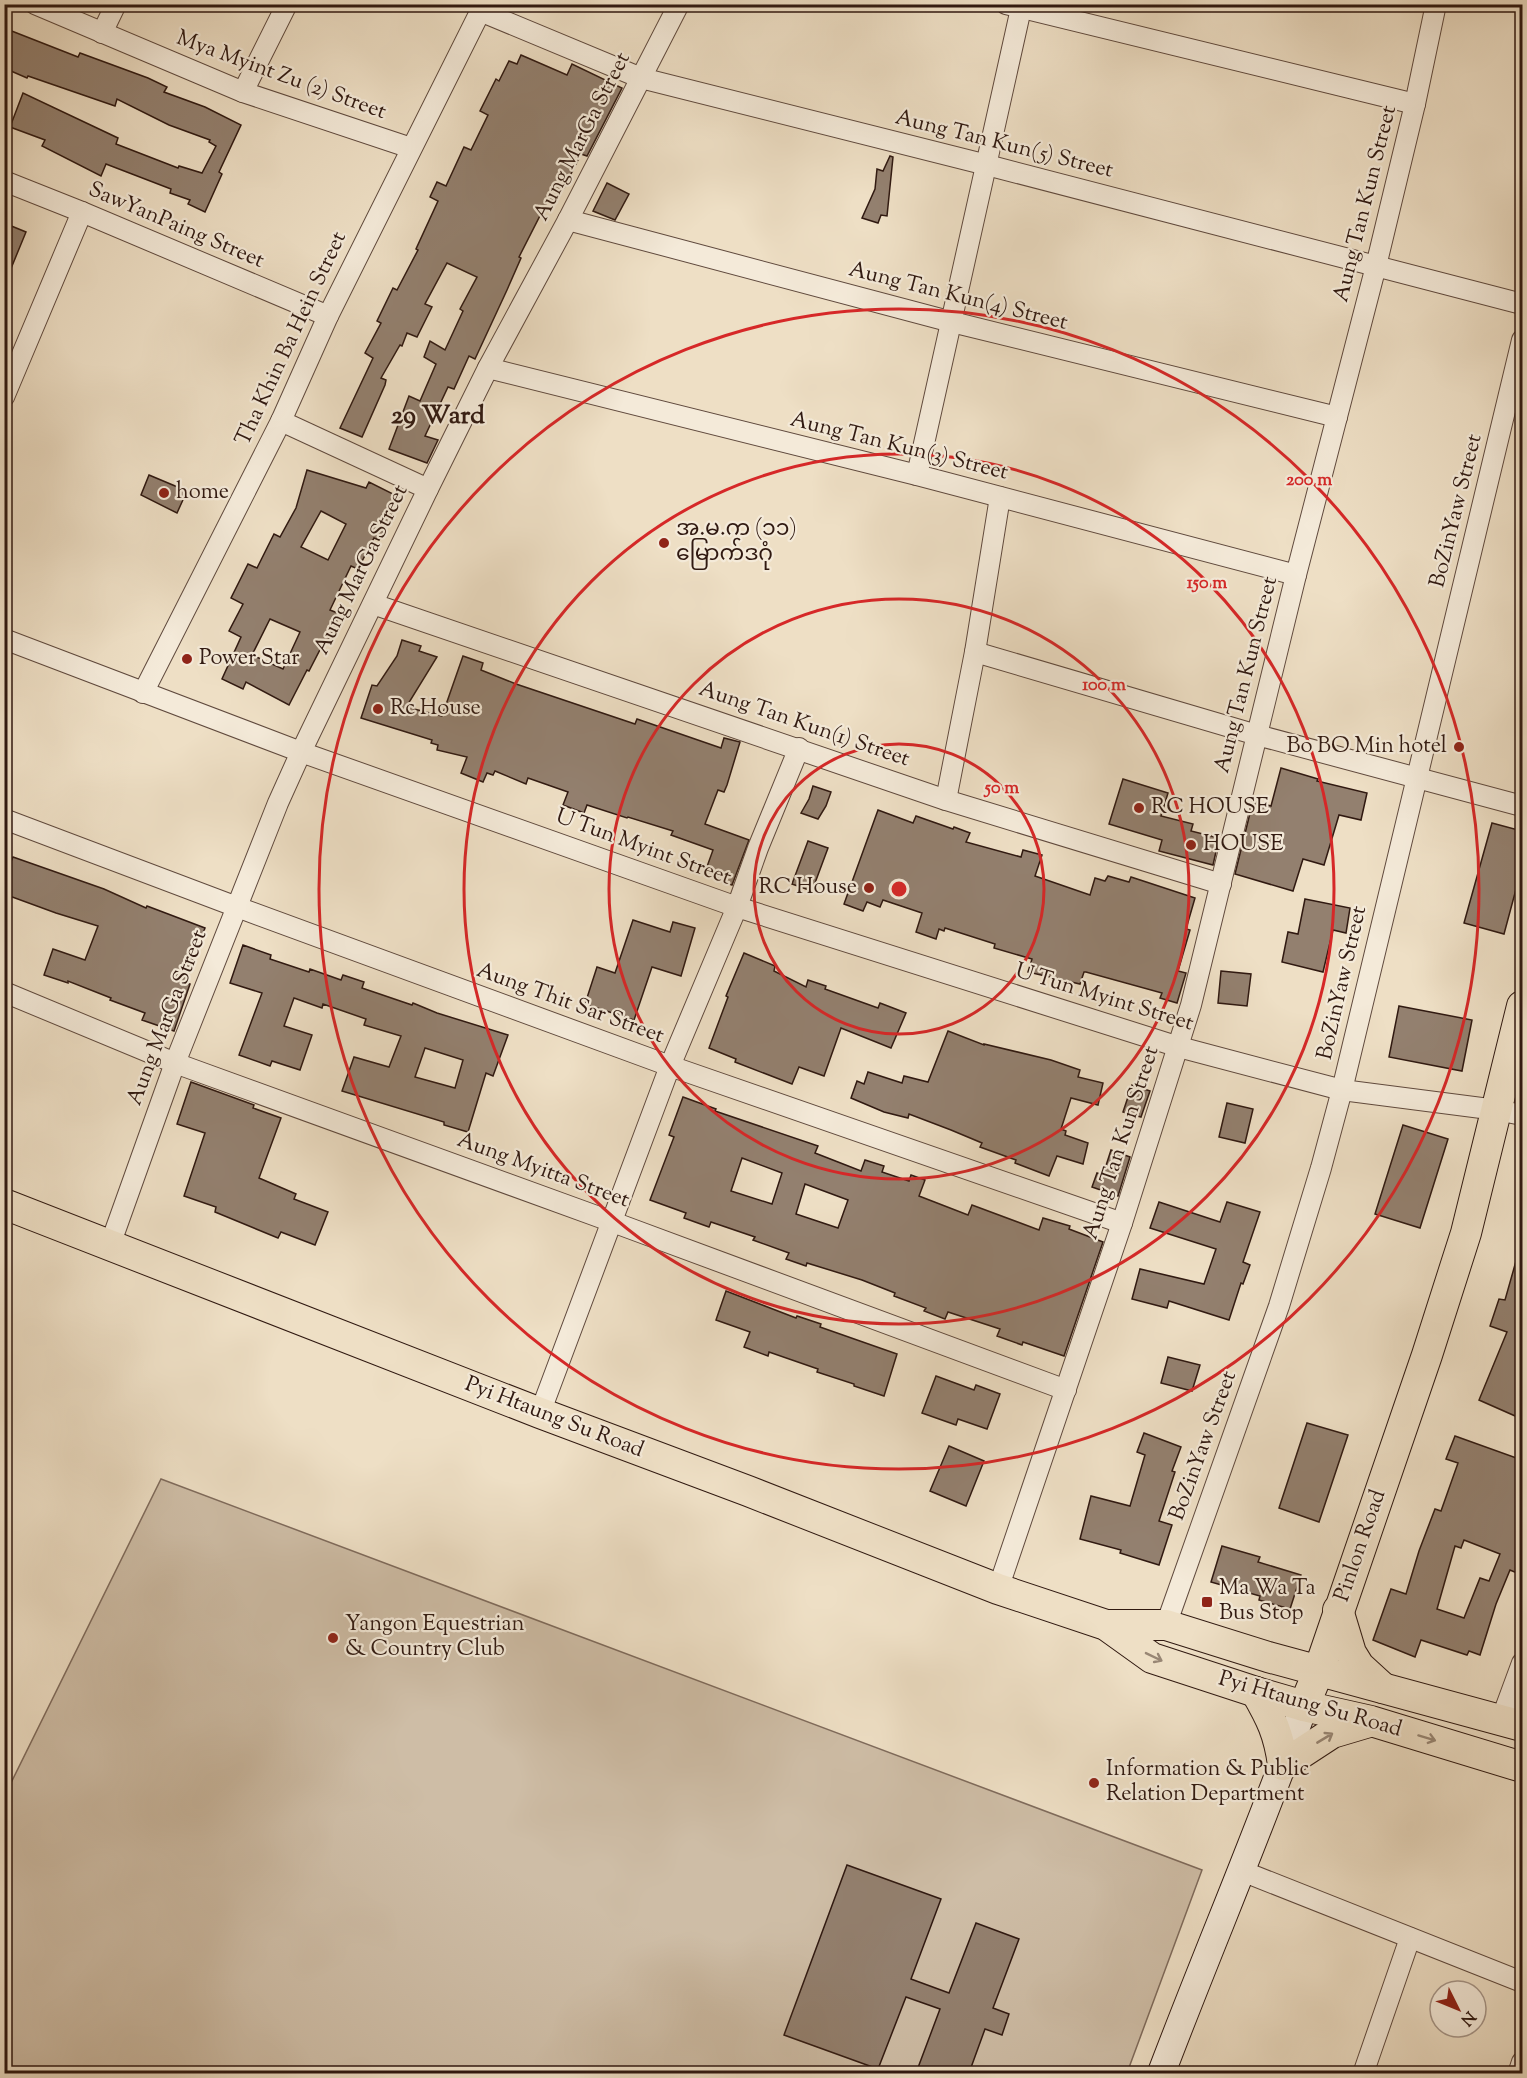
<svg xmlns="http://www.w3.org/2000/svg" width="1527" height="2078" viewBox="0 0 1527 2078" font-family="'Sorts Mill Goudy','Noto Sans Myanmar',serif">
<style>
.garden{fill:#cebda6;stroke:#7f6b5c;stroke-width:1.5}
.building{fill:#93806f;stroke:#301911;stroke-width:1.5;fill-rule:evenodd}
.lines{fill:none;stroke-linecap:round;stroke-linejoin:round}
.street-casing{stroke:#604a3e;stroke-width:22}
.secondary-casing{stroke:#301911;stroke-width:29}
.primary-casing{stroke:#301911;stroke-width:32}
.street{stroke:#f4ead9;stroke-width:20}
.secondary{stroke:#f4ead9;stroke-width:27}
.primary{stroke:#eedfc5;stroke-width:30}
.oneway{stroke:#988674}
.ring{fill:none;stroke:#d62828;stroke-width:3}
.poi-dot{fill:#8f2418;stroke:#f4ead9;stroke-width:2}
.labels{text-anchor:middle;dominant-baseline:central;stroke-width:4.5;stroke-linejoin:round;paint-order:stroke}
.street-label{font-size:22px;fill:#301911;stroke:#f4ead9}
.poi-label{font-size:22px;fill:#301911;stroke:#f4ead9;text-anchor:start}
.quarter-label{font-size:26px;font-weight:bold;fill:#301911;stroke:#f4ead9}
.centre{fill:#d62828;stroke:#f4ead9;stroke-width:3}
.ring-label{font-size:18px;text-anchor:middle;font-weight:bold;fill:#d62828;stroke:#f4ead9;stroke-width:4.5;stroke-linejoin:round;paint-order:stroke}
</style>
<rect width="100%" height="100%" fill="#eedfc5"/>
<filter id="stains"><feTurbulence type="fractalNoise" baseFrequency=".00333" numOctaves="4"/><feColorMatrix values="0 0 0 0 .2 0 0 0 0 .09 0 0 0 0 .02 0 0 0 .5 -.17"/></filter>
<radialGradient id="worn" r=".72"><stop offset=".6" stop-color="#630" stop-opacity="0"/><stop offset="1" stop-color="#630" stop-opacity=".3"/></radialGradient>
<path class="garden" d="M161,1479L1202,1870L1127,2073H5L4,1797Z"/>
<g class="building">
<path d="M4,28L78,57L80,53L148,78L167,87L164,92L205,107L241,125L219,172L222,174L205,212L188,204L190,200L170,193L171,189L106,164L101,176L42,146L45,140L10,127L23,93L118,138L116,144L178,168L179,166L202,173L216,146L209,142L210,140L169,125L117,99L115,106L28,76L27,78L4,68Z"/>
<path d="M521,55L567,75L572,64L622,88L587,156L581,154L564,188L562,187L553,204L547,202L519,257L521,258L507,290L475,359L469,356L454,389L448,387L425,436L438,440L427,463L389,449L409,396L420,401L436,364L424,357L430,341L445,350L463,311L460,309L477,277L447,263L425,304L432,307L417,337L407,333L402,346L400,345L381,378L386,380L385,385L362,437L340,428L373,358L365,353L381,323L377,321L393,288L397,290L418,250L416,249L438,201L430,197L437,182L446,186L464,147L471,150L488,115L480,111L496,79L499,81L509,61L517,64Z"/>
<path d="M890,156L893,157L887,216L881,215L878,223L862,218L875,189L877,169L883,171Z"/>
<path d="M607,183L629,194L615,220L593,211Z"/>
<path d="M4,223L26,232L5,283H4Z"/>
<path d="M307,470L366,488L369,482L401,498L379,540L374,538L358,569L351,566L330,610L340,614L327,643L324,642L309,671L307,670L289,705L246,682L243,689L222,679L241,637L229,631L243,604L231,598L248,564L257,568L274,534L280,537L296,508ZM321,511L346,524L328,560L301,547ZM270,619L300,632L283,669L252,655Z"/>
<path d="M149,475L187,491L177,513L141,495Z"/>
<path d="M402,640L421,646L419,651L437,657L408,704L415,706L414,709L442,716L463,656L483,663L481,670L516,684L635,724L637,719L721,748L724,738L740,742L727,785L724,792L718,790L705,824L749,840L732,885L704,875L713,850L671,835L673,831L628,817L627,818L587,805L584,813L563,805L568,792L528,778L526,784L495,771L493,775L487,773L483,782L461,773L467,757L437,750L438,745L431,743L432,740L361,718L372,685L377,686L397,656Z"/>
<path d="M1281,768L1318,779L1317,781L1367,793L1361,820L1339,815L1324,865L1303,859L1293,891L1235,874L1253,801L1271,806Z"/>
<path d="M1123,779L1168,793L1161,816L1193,824L1191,831L1219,838L1213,865L1159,851L1162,840L1109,824Z"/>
<path d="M813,786L831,792L826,806L818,819L801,813L809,799Z"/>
<path d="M878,810L913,823L916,816L953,829L954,827L970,833L966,842L1021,857L1023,850L1042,855L1035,876L1090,895L1095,878L1105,881L1108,876L1129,882L1131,877L1195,898L1186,929L1190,930L1178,971L1186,973L1177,1003L1160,998L1162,993L1086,972H1084L1080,984L1028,972L1032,959L994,948L995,944L945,928L944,931L939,929L936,939L916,932L922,913L883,900L880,907L867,902L863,911L844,904Z"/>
<path d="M1492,823L1522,831V867L1504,934L1464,923Z"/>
<path d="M808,841L828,848L812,891L792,884Z"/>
<path d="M13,857L104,889L146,908L147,906L205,928L185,983L190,984L174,1031L142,1020L145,1013L110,1000L111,998L68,981V983L44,975L53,949L85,960L98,926L56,913L4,894V878Z"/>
<path d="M1305,899L1350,908L1346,933L1333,930L1323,972L1282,962L1288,932L1298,934Z"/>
<path d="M633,920L670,932L673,922L695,928L681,976L652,967L634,1020L585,1004L597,967L615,973Z"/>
<path d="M243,945L271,955L270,959L309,972L310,969L341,980L343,975L364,982L362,988L412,1005L413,1003L437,1013L508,1035L493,1076L486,1073L468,1132L444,1125V1122L342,1091L354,1057L389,1067L401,1036L364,1025L366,1019L323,1004L322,1008L294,998L284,1026L312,1035L300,1070L272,1061L270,1066L239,1055L262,993L230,983ZM425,1048L463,1060L455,1088L415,1077Z"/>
<path d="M744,953L775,966L774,971L806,987L808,980L826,986L825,989L878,1008L880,1003L906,1013L891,1048L841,1028L824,1076L799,1067L792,1084L735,1062L736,1059L709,1048L728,997L726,996Z"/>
<path d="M1221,971L1251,974L1247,1006L1218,1003Z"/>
<path d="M1399,1006L1472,1020L1462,1071L1389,1057Z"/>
<path d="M948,1031L984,1045V1044L1051,1060L1080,1070L1078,1077L1103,1083L1098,1105L1071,1098L1061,1129L1066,1131L1065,1135L1088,1143L1083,1164L1057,1156L1049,1176L1015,1163L1016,1160L980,1147L982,1143L951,1130L909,1114L908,1118L884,1112L851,1098L857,1081L864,1084L868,1072L902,1083L904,1076L928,1082Z"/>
<path d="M191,1082L254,1105L253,1108L281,1118L259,1178L296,1194L294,1199L328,1212L315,1245L281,1232L278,1238L215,1212L216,1207L184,1196L205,1133L177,1124Z"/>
<path d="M1132,1085L1150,1091L1141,1117L1123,1112Z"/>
<path d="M683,1097L716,1109L715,1111L818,1146L815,1153L861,1171L865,1160L884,1166L882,1172L909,1181L911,1175L925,1180L919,1196L968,1215L972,1205L1039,1230L1043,1218L1070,1226L1069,1229L1103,1242L1064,1356L1023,1342L1022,1345L997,1336L1000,1329L948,1312L945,1319L924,1311L926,1308L894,1296L895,1293L862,1280L807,1263L806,1266L786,1259L789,1253L753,1240L755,1237L711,1222L709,1227L684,1218L686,1213L650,1200L674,1137L669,1135ZM742,1158L782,1173L772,1204L731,1191ZM805,1184L848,1200L838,1228L796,1214Z"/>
<path d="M1227,1103L1253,1109L1245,1143L1219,1137Z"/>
<path d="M1403,1125L1448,1139L1420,1228L1375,1214Z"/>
<path d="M1111,1150L1130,1157L1118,1196L1092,1187L1097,1173L1103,1175Z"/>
<path d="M1159,1202L1220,1222L1227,1202L1260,1212L1243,1262L1250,1265L1243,1284L1241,1283L1229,1320L1169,1301L1167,1308L1132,1299L1140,1269L1204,1284L1216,1249L1150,1228Z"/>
<path d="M1518,1254H1522V1419L1479,1400L1507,1332L1490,1326L1499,1299L1505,1300Z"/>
<path d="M726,1291L796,1318L797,1316L821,1324L820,1327L897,1354L884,1396L854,1386V1384L817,1372L818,1369L769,1352L768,1356L744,1347L750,1332L716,1320Z"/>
<path d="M1168,1357L1200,1365L1192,1391L1161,1383Z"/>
<path d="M936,1376L974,1390L976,1385L1000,1394L987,1429L958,1419L956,1425L922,1413Z"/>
<path d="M1307,1423L1348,1435L1319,1522L1279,1508Z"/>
<path d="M1144,1433L1181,1447L1172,1471L1175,1472L1159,1521L1172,1525L1159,1565L1120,1553L1121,1550L1080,1539L1091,1496L1130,1506L1145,1455L1137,1452Z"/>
<path d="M1455,1436L1522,1460V1558L1517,1573L1510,1570L1496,1604L1480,1655L1469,1651L1467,1655L1421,1640L1415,1657L1373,1640L1391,1589L1406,1594L1419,1551L1435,1509L1441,1511L1458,1463L1446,1459ZM1464,1540L1500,1554L1489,1581L1480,1578L1464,1618L1437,1609L1455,1546L1461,1548Z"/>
<path d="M949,1446L984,1461L966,1506L930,1491Z"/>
<path d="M1222,1546L1260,1557L1258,1562L1301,1575L1290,1609L1259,1600L1260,1596L1211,1582Z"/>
<path d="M847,1865L941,1899L911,1979L949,1993L976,1923L1019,1939L993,2008L1009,2014L1002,2035L985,2029L969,2073H916L940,2009L906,1997L878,2069L784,2035Z"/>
</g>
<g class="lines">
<g class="street-casing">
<g id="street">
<path d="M35,4L243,92L411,148"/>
<path d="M1006,4L1415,104"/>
<path d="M480,11L641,78L987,165L1522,304"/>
<path d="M102,33L116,4"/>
<path d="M243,92L287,4"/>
<path d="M4,181L82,212L328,316"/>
<path d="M568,220L952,322L1337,417"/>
<path d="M488,368L917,475L1296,575"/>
<path d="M4,397L82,212"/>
<path d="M281,421L428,489"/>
<path d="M917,475L1022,4"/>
<path d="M373,604L946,800L1221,884"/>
<path d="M4,639L301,752L737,907L1179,1047L1342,1090L1497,1110L1522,1115"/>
<path d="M975,652L1257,735L1522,806"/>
<path d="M143,693L281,421L328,316L484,4"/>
<path d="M946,800L975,652L1000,497"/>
<path d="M4,819L237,907L670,1066L1122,1223"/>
<path d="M4,992L175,1063L610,1221L1066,1390"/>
<path d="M110,1245L175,1063L278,803L301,752L428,489L488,368L568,220L679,4"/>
<path d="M540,1413L670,1066L737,907L758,848L799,748"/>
<path d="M998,1589L1122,1223L1191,1005L1296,575L1376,266L1415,104L1436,4"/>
<path d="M1166,1625L1279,1306L1321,1168L1342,1090L1522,340"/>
<path d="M1501,1720L1522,1663"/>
<path d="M1242,1871L1522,1982"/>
<path d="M1363,2074L1410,1938"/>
<path d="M1518,2074L1522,2062"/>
</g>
</g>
<g class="secondary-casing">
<path id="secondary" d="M1161,2074C1208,1950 1260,1830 1304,1706"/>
</g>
<g class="primary-casing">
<g id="primary">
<path d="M4,1204L540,1413L748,1491L998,1589L1106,1625L1152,1658L1256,1692L1304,1706L1371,1721L1522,1767"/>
<path d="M1338,1610L1351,1653L1359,1666L1383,1688"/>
<path d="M1106,1625H1166L1268,1657L1522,1726"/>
<path d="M1256,1692C1271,1718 1279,1734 1283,1765L1332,1733L1369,1722"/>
<path d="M1304,1706L1319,1670L1427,1355L1466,1233L1522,1006"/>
</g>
</g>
<use href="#street" class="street"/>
<use href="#secondary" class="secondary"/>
<use href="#primary" class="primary"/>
</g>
<defs><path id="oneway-shaft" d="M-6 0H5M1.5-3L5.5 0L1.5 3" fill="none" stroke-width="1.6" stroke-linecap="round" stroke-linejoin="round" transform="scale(1.5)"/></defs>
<g class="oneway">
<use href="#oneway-shaft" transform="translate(1154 1657) rotate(26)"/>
<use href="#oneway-shaft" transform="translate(1325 1738) rotate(-31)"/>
<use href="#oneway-shaft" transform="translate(1427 1738) rotate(17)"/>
</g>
<g class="ring">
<circle cx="899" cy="889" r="145"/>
<circle cx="899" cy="889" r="290"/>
<circle cx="899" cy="889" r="435"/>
<circle cx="899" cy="889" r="580"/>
</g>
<g class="poi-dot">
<circle cx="164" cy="493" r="6"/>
<circle cx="664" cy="543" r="6"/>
<circle cx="187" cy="659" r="6"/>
<circle cx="378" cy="709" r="6"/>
<circle cx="1459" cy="747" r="6"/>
<circle cx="1139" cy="808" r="6"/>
<circle cx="1191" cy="845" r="6"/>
<circle cx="869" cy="888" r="6"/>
<rect x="1201" y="1596" width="12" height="12" rx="3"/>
<circle cx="333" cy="1638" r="6"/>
<circle cx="1094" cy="1783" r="6"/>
</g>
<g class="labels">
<g class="street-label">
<text transform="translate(281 76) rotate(20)">Mya Myint Zu (2) Street</text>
<text transform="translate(583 137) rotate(-63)">Aung MarGa Street</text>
<text transform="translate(1004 145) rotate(14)">Aung Tan Kun(5) Street</text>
<text transform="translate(1366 204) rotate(-76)">Aung Tan Kun Street</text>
<text transform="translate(176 226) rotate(23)">SawYanPaing Street</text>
<text transform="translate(958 297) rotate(14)">Aung Tan Kun(4) Street</text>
<text transform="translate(292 339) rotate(-65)">Tha Khin Ba Hein Street</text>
<text transform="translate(899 447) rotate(14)">Aung Tan Kun(3) Street</text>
<text transform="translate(1457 511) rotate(-76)">BoZinYaw Street</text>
<text transform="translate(362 570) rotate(-64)">Aung MarGa Street</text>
<text transform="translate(1247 675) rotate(-76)">Aung Tan Kun Street</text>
<text transform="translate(804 725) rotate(19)">Aung Tan Kun(1) Street</text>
<text transform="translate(643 848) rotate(20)">U Tun Myint Street</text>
<text transform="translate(1343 983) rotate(-77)">BoZinYaw Street</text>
<text transform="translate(1104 998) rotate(17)">U Tun Myint Street</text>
<text transform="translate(570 1004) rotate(20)">Aung Thit Sar Street</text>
<text transform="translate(168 1018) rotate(-69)">Aung MarGa Street</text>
<text transform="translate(1122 1143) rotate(-72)">Aung Tan Kun Street</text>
<text transform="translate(543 1171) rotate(20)">Aung Myitta Street</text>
<text transform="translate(554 1418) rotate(21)">Pyi Htaung Su Road</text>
<text transform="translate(1204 1446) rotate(-70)">BoZinYaw Street</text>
<text transform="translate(1361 1546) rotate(-71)">Pinlon Road</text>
<text transform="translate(1310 1705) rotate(16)">Pyi Htaung Su Road</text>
</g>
<g class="poi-label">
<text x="176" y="493">home</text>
<text x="676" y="530">အ.မ.က (၁၁)<tspan x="676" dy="25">မြောက်ဒဂုံ</tspan></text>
<text x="199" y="659">Power Star</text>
<text x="390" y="709">Rc House</text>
<text x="1447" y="747" text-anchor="end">Bo BO Min hotel</text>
<text x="1151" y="808">RC HOUSE</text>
<text x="1203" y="845">HOUSE</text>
<text x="857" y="888" text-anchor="end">RC House</text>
<text x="1219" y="1589">Ma Wa Ta<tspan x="1219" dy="25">Bus Stop</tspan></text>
<text x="345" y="1625">Yangon Equestrian<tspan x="345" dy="25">&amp; Country Club</tspan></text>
<text x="1106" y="1770">Information &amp; Public<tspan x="1106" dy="25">Relation Department</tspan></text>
</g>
<g class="quarter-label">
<text x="438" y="416">29 Ward</text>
</g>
</g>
<circle cx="899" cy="889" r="9" class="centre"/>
<g class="ring-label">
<text x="1309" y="485">200 m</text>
<text x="1207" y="588">150 m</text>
<text x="1104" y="690">100 m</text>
<text x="1002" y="793">50 m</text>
</g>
<rect width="1527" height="2078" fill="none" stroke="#eedfc5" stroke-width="24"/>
<rect x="6" y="6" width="1515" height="2066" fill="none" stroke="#301911" stroke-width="3"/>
<rect x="12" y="12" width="1503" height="2054" fill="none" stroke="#301911" stroke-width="1.5"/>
<g transform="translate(1458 2009) rotate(133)"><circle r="28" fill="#f4ead9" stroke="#a69689" stroke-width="1.5"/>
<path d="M0-4.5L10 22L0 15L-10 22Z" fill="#8f2418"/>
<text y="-9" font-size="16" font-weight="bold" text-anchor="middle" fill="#301911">N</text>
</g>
<rect width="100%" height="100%" filter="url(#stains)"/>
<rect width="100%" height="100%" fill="url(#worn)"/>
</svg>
